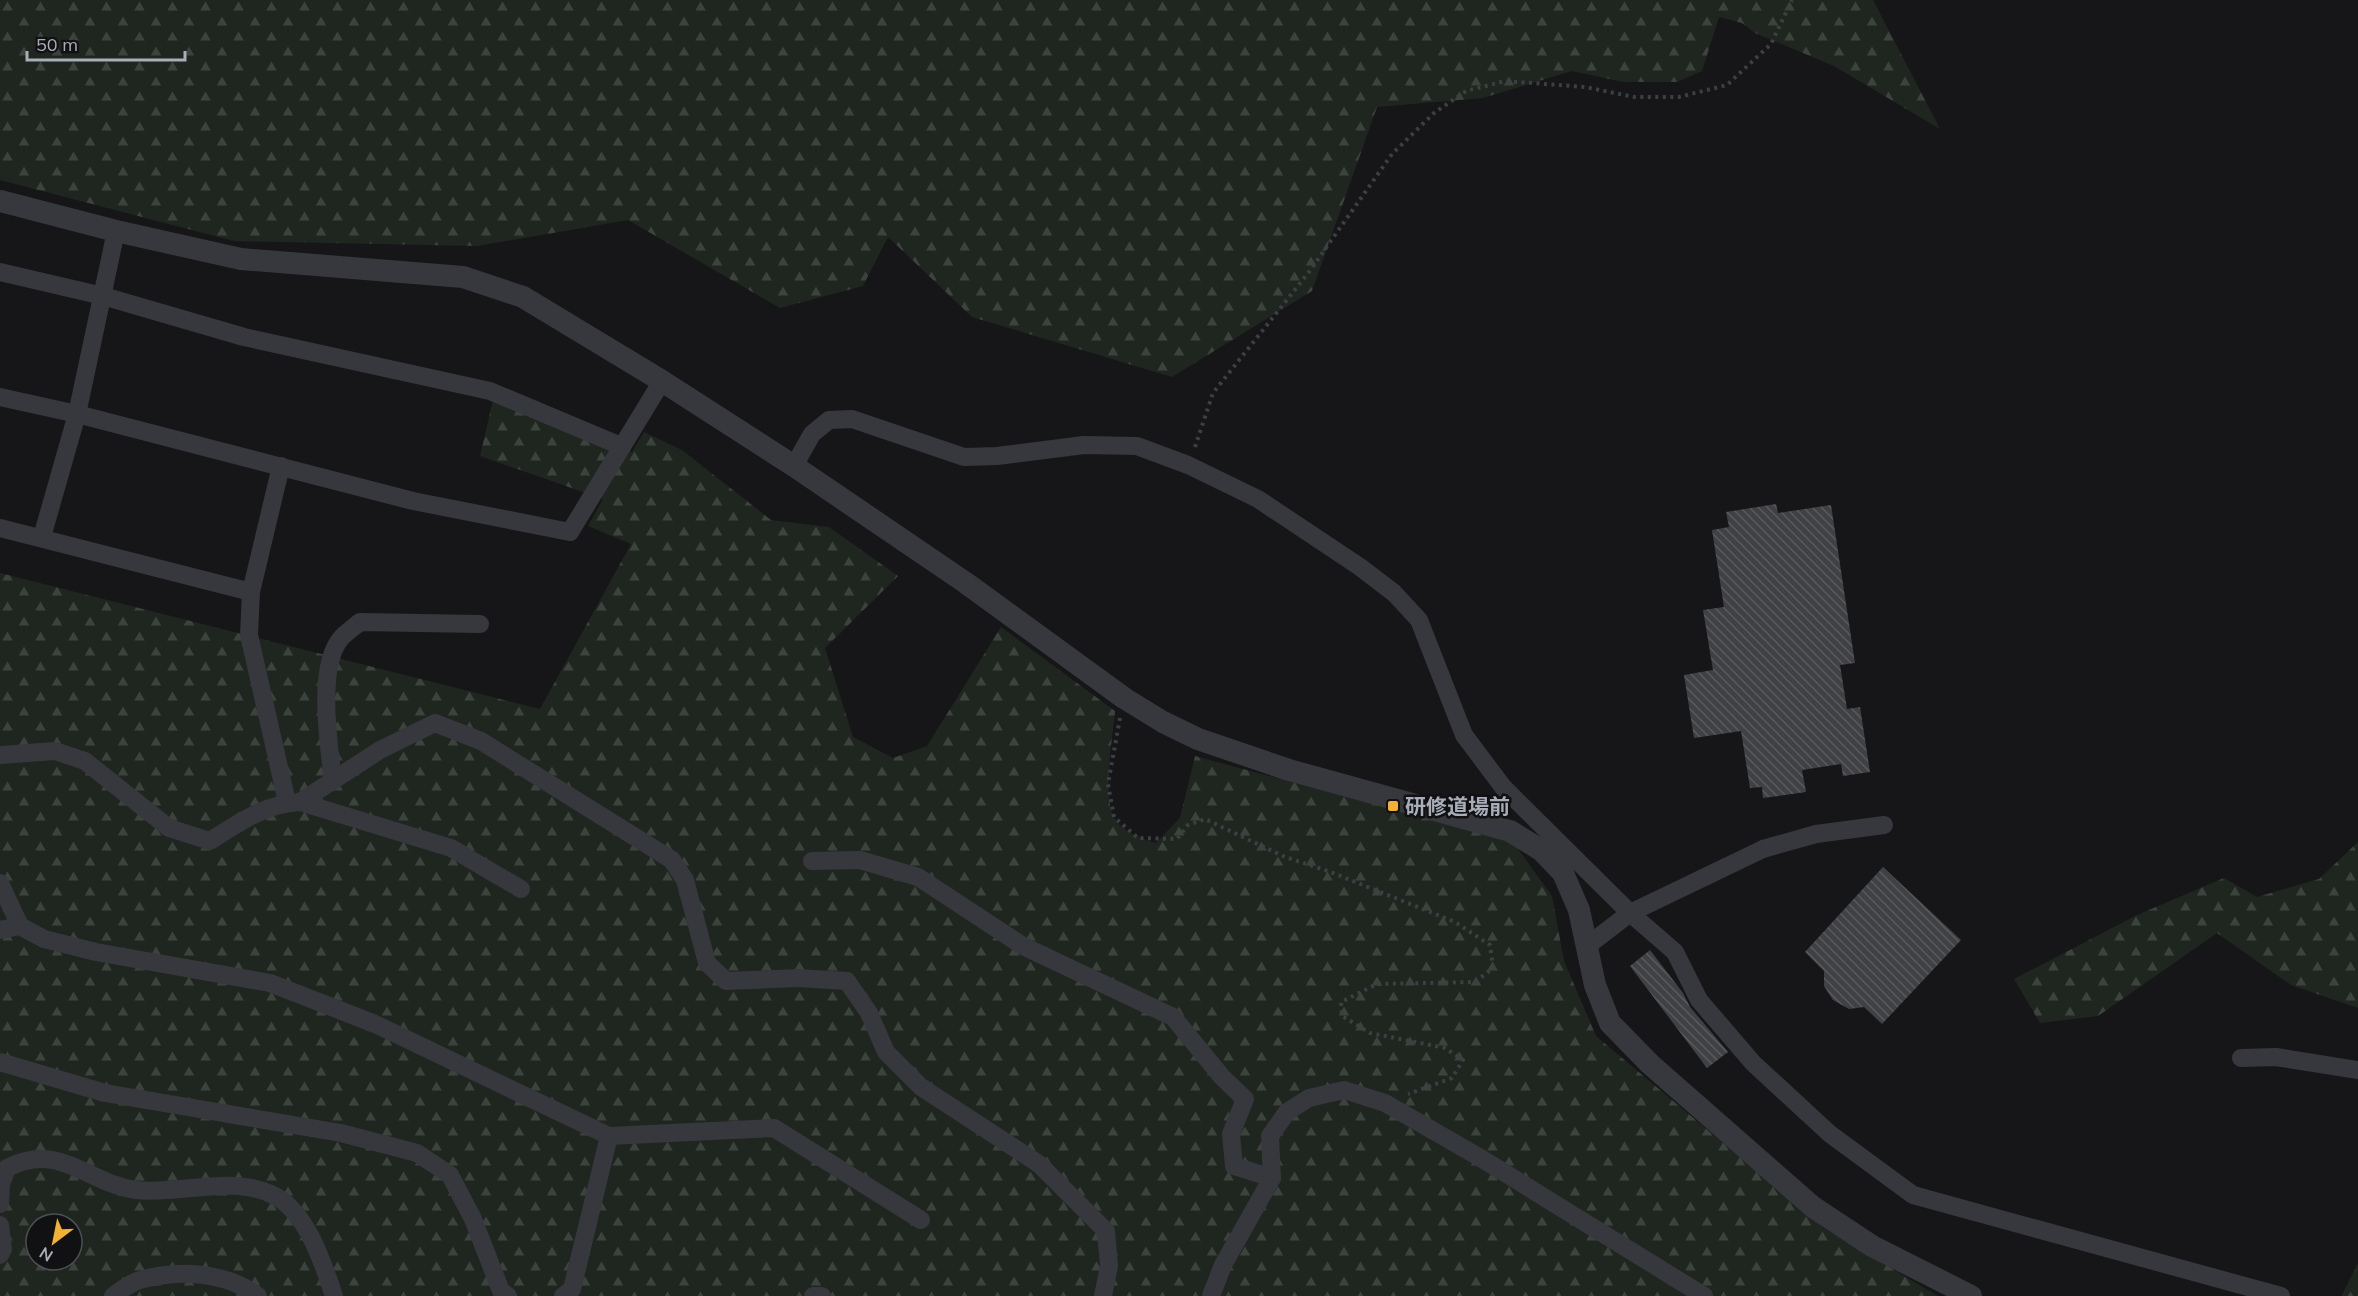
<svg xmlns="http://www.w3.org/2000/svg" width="2358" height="1296" viewBox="0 0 2358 1296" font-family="Mulish,'Noto Sans JP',sans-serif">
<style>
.forest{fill:url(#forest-firs);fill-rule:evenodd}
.building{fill:url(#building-back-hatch)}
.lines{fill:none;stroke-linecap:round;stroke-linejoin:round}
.path{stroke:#3d3f44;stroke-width:4;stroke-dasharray:3 4.5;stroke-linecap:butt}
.minor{stroke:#37383d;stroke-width:18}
.tertiary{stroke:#37383d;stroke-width:22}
.poi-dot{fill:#f2b134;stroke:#111113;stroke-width:2}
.labels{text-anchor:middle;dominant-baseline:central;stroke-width:5;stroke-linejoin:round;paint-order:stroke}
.poi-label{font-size:21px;font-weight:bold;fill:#a8adb8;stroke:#111113;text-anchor:start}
</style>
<defs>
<pattern id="forest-firs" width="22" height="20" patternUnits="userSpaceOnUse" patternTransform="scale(1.5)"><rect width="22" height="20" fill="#1e261f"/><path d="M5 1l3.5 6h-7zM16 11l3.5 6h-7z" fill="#3c433d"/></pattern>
<pattern id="building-back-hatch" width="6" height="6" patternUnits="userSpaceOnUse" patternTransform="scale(1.5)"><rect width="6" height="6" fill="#404145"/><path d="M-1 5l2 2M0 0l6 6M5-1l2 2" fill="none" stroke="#595a5e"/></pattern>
</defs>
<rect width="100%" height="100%" fill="#161618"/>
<g class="forest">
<path d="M0,0H1873L1940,129L1834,66L1755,33L1742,23L1719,17L1702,71L1677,82H1623L1572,71L1483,98L1377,107L1312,291L1172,377L972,317L888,237L863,286L780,308L628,220L477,246L234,241L0,180Z"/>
<path d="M493,400L632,452L644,432L682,450L771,520L829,527L898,576L825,648L853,737L893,758L927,746L1001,627L1115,711C1113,736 1102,796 1114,817C1122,832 1142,839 1156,843L1180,818L1195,756L1513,842L1552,896L1564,961L1596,1036L1824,1228L1938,1296H0V573L540,709L631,544L588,526L603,499L480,456ZM36,1224H72V1260H36Z"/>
<path d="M2358,842V1008L2291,985L2217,933L2098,1016L2040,1023L2014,979L2137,915L2224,878L2257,897L2319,879Z"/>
<path d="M2358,1263V1296H2342V1295Z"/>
</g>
<g class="building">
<path d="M1776,504L1778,513L1831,505L1855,663L1840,665L1847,709L1860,707L1870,772L1843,776L1841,764L1802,770L1806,792L1763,798L1762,787L1750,788L1741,731L1694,738L1684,675L1713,670L1703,610L1724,607L1712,530L1729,527L1726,512Z"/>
<path d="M1883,867L1961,940L1882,1024L1864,1007L1849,1009L1833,1000L1824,986V971L1805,952Z"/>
<path d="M1650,950L1683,993L1690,1007L1728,1052L1707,1068L1630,966Z"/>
</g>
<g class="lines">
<g class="path">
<path d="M1195,447L1213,393L1309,272L1392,154L1434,113L1466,91L1505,81L1585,87L1634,97H1679L1727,85L1771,44L1792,0"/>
<path d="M1120,718L1108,784L1114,817L1138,838L1177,839L1188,825L1205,819L1285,857L1328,871L1455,922L1490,945L1493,968L1475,982L1377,984L1341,1002L1342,1016L1370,1033L1445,1048L1463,1060L1452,1078L1408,1094"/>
</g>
<g class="minor">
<path d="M0,272L103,296L244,337L490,391L621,446"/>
<path d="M0,397L77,414L413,501L570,532L662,381"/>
<path d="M281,466L251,592L249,635L287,802"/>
<path d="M794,466L812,434L829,420L852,419L964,457L997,456L1084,445L1137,446L1188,465L1258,499L1360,567L1394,593L1419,620L1464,735L1503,787L1630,913L1675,952L1699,1000L1753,1063L1830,1134L1913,1195L2281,1296"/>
<path d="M0,528L251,592"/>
<path d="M42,537L77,414L116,231"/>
<path d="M0,755L55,751L85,761L169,828L210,841C238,823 267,803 300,802L451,848L521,889"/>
<path d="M333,781C329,745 316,665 342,637C347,632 354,627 360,622L480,624"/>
<path d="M300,802L380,750L435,723L481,741L672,860L685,880L707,963L726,981L798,978L847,981L869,1013L886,1052L921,1087L1039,1164L1106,1231L1109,1266L1103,1296"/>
<path d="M812,861L860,860L918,877L1023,946L1173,1017L1222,1077L1245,1099L1231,1134L1234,1166L1272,1178"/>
<path d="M0,883L20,926"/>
<path d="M0,930L20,926L44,939L96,952L270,983L375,1024L609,1136L774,1128L921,1220"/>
<path d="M1587,946L1630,913L1763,849L1816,834L1884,825"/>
<path d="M2241,1058L2276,1057L2358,1070"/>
<path d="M0,1062L105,1093L341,1133L417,1153L450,1175L473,1219L501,1291L508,1296"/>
<path d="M0,1204L1,1184L7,1168C61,1141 86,1183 136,1190C179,1195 230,1175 271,1194C306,1209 323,1263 334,1296"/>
<path d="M0,1225L3,1249L0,1255"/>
<path d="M113,1296C120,1291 129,1284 137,1281C177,1269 224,1271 258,1296"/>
<path d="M563,1296L572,1289L609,1136"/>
<path d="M813,1296H822"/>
<path d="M1211,1296L1223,1265L1272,1178L1270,1136L1287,1112L1309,1098L1344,1090L1385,1103L1479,1157L1704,1296"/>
</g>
<path class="tertiary" d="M0,201L116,231L241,259L463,277L523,297L662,381L794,466L966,583L1124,698L1163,722L1198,739L1289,770L1510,831L1541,850L1563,873L1579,910L1595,985L1610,1023L1650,1064L1813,1207L1872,1246L1971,1296"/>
</g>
<rect class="poi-dot" x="1387" y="800" width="12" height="12" rx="3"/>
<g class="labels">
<g class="poi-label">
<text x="1405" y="806">研修道場前</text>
</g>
</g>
<g transform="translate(54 1242) rotate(212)"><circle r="28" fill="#111113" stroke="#4d4f55" stroke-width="1.5"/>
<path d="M0-4.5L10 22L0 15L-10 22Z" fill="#f2b134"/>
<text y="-9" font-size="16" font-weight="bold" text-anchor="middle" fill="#a8adb8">N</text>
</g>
<path d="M27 51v9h158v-9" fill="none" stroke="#a8adb8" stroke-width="3"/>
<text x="36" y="51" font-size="18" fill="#a8adb8" stroke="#111113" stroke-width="4.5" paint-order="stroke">50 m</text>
</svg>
